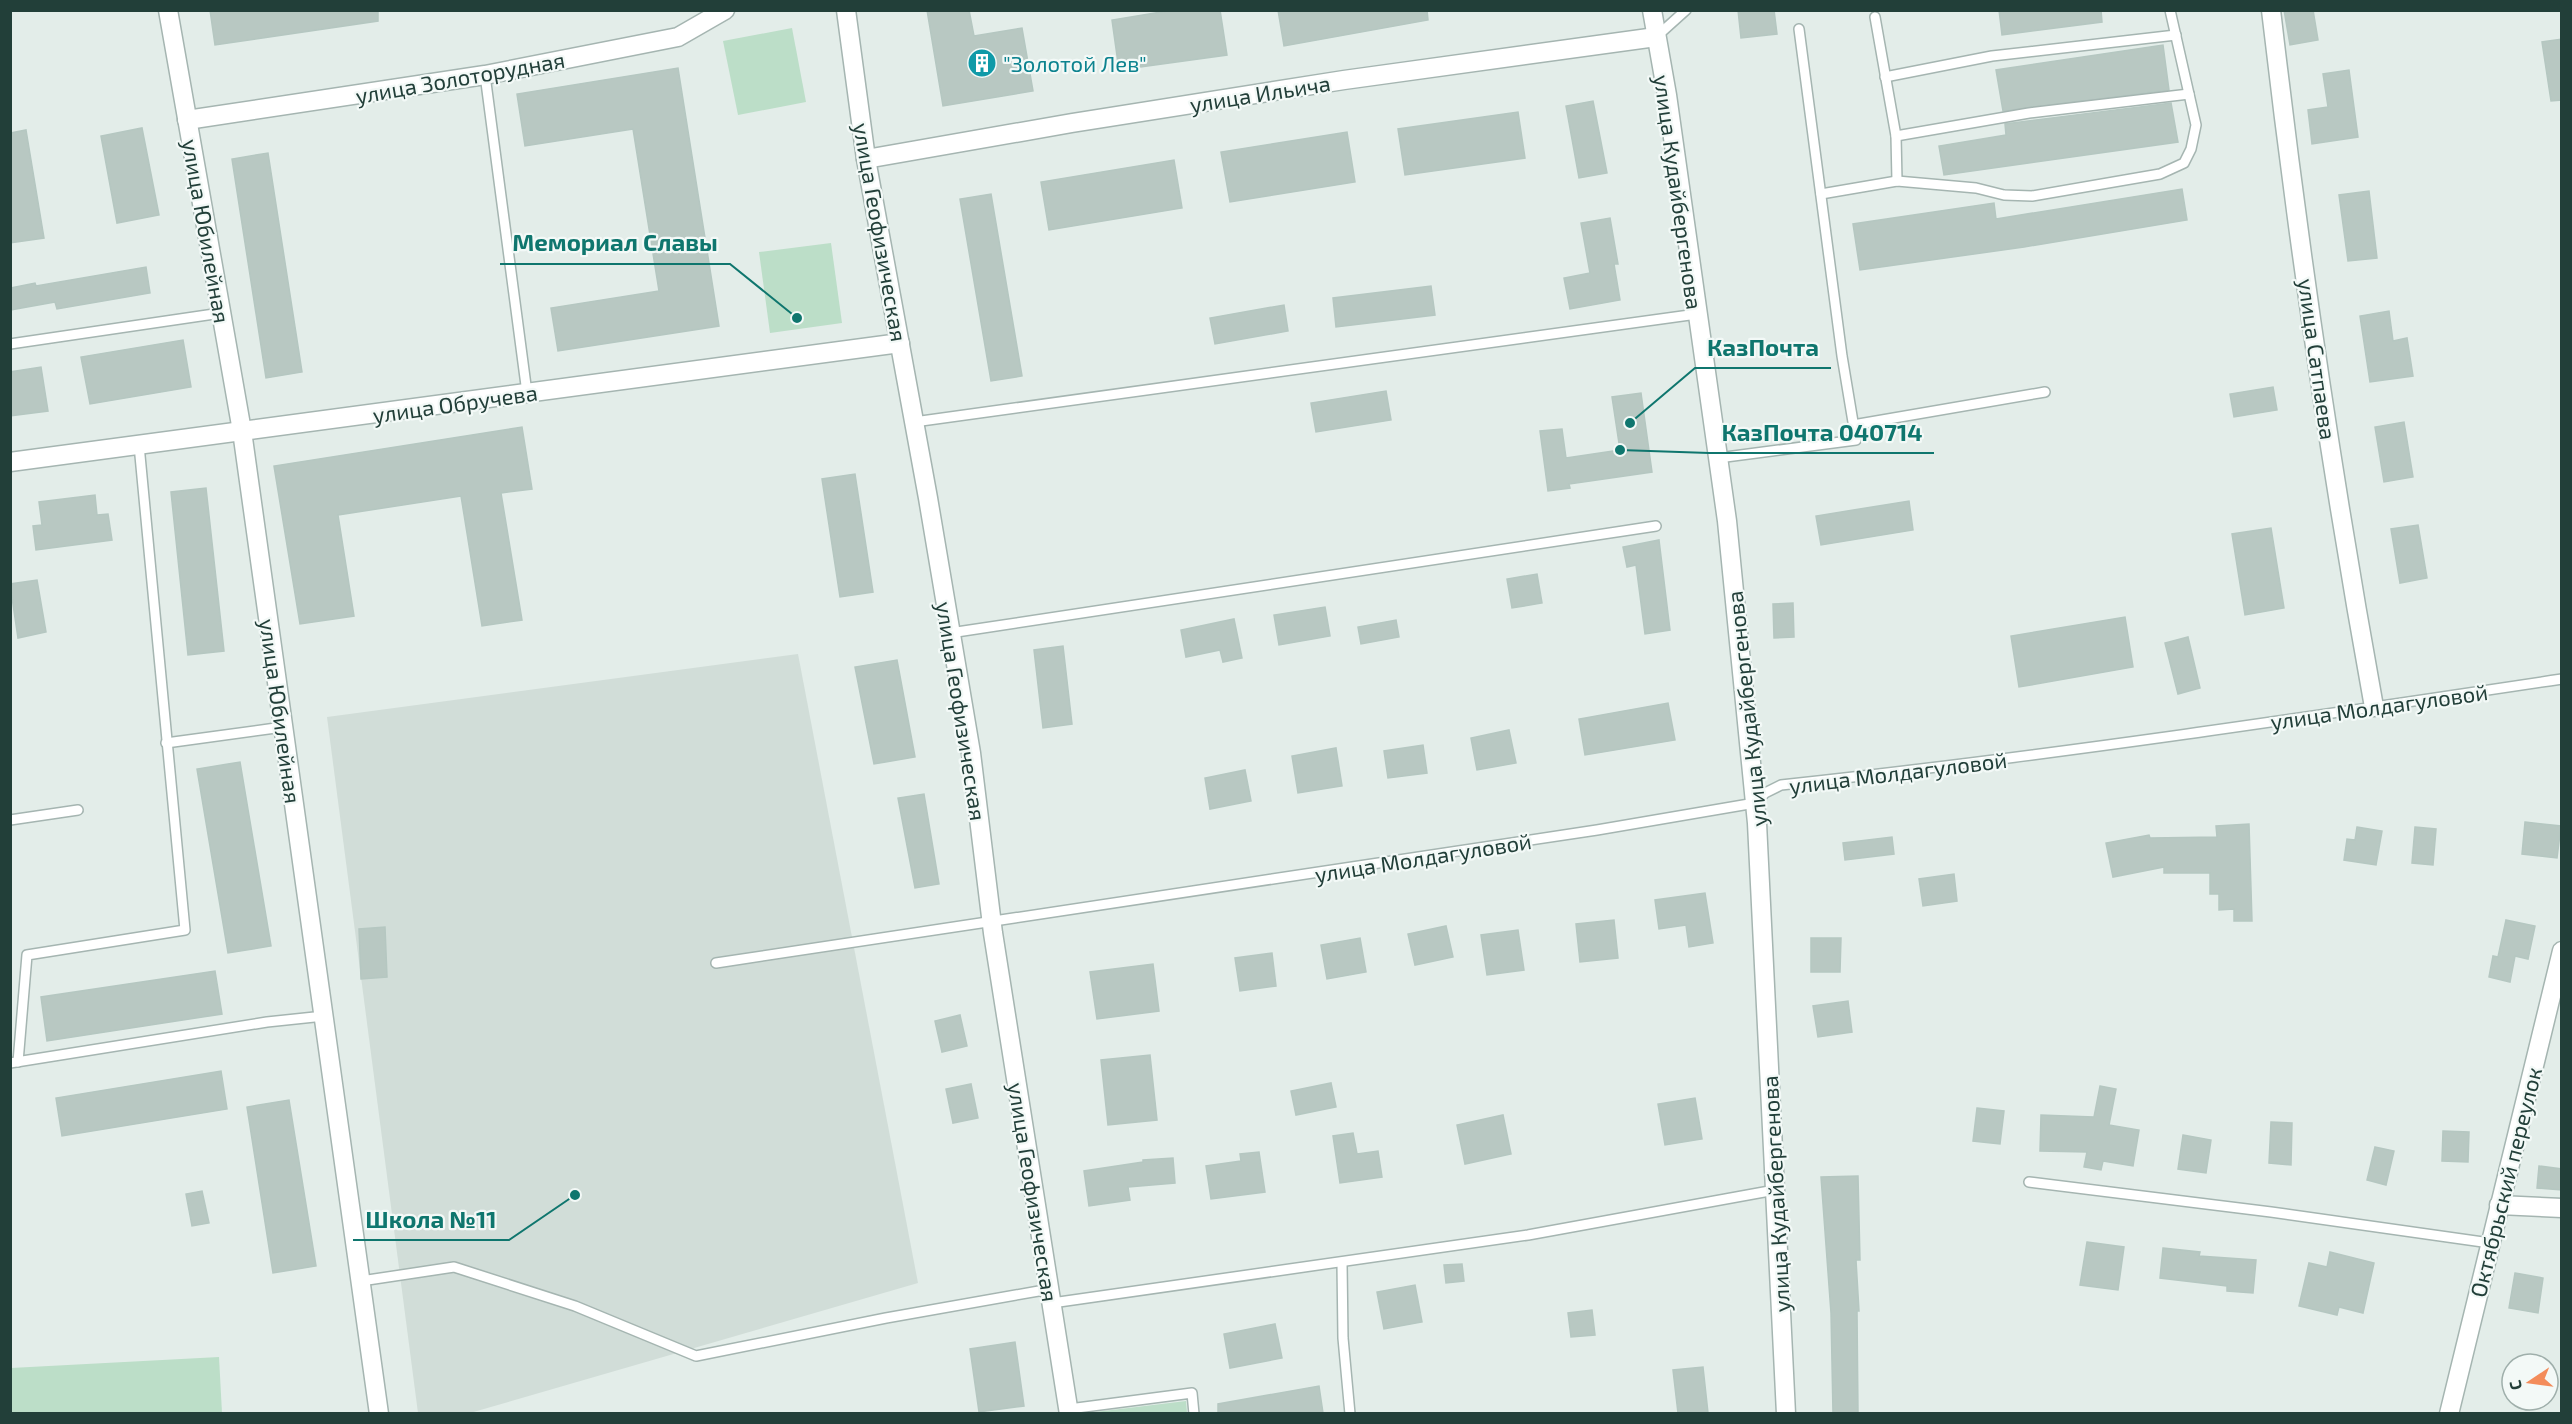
<svg xmlns="http://www.w3.org/2000/svg" width="2572" height="1424" viewBox="0 0 2572 1424" font-family="'Exo 2',sans-serif">
<style>
.built{fill:#d1ddd8}
.green{fill:#bcdec8}
.building{fill:#b8c8c2;stroke:#b5c7c1;stroke-width:1.5}
.lines{fill:none;stroke-linecap:round;stroke-linejoin:round}
.lane-casing{stroke:#a5b5b1;stroke-width:12}
.street-casing{stroke:#a5b5b1;stroke-width:21}
.lane{stroke:#fff;stroke-width:9}
.street{stroke:#fff;stroke-width:18}
.labels{text-anchor:middle;dominant-baseline:central;stroke-width:4.5;stroke-linejoin:round;paint-order:stroke}
.culture-label{font-size:22px;fill:#0d838f;stroke:#f3f9f7;text-anchor:start}
.street-label{font-size:22px;fill:#223f39;stroke:#f3f9f7}
.leader{fill:none;stroke:#0f766e;stroke-width:2}
.callout-dot{fill:#0f766e;stroke:#f3f9f7;stroke-width:2}
.callout-label{font-size:24px;text-anchor:middle;font-weight:bold;fill:#0f766e;stroke:#f3f9f7;stroke-width:4.5;stroke-linejoin:round;paint-order:stroke}
</style>
<rect width="100%" height="100%" fill="#e3ede9"/>
<path class="built" d="M798,654L918,1283L470,1413H418L327,717Z"/>
<g class="green">
<path d="M792,28L806,102L738,115L723,41Z"/>
<path d="M831,243L842,323L770,333L759,252Z"/>
<path d="M219,1357L222,1413H11V1368Z"/>
<path d="M1186,1401L1187,1413H1087Z"/>
</g>
<g class="building">
<path d="M210,10H378V21L215,45Z"/>
<path d="M927,10H969L974,36L1022,28L1033,91L943,106Z"/>
<path d="M1173,10H1220L1227,55L1119,70L1112,20Z"/>
<path d="M1278,10H1427L1428,20L1284,46Z"/>
<path d="M1738,10H1774L1777,34L1741,38Z"/>
<path d="M1999,10H2101L2102,22L2002,35Z"/>
<path d="M2284,10H2313L2318,40L2290,45Z"/>
<path d="M2562,39V100L2551,101L2542,42Z"/>
<path d="M2163,45L2169,90L2003,111L1996,70Z"/>
<path d="M678,68L719,326L558,351L551,308L659,291L633,129L525,146L517,94Z"/>
<path d="M2349,70L2358,137L2312,144L2308,110L2328,107L2323,74Z"/>
<path d="M1593,101L1607,173L1579,178L1566,106Z"/>
<path d="M2171,103L2178,142L1944,175L1939,146L2006,135L2005,124Z"/>
<path d="M1518,112L1525,158L1405,175L1398,129Z"/>
<path d="M142,128L159,215L117,223L101,136Z"/>
<path d="M26,130L44,238L10,243V133Z"/>
<path d="M1347,132L1355,182L1230,202L1221,152Z"/>
<path d="M268,153L302,372L266,378L232,159Z"/>
<path d="M1174,160L1182,208L1049,230L1041,182Z"/>
<path d="M2182,189L2187,220L2024,247L1860,270L1853,224L1994,203L1996,219Z"/>
<path d="M2369,191L2377,258L2348,261L2339,195Z"/>
<path d="M991,194L1022,376L991,381L960,199Z"/>
<path d="M1610,218L1618,264H1614L1620,300L1570,309L1564,278L1590,273L1581,223Z"/>
<path d="M146,267L150,293L57,309L55,302L10,310V288L35,283L36,286Z"/>
<path d="M1431,286L1435,315L1336,327L1333,298Z"/>
<path d="M1284,305L1288,331L1215,344L1210,318Z"/>
<path d="M2389,311L2393,341L2407,338L2413,376L2370,382L2360,316Z"/>
<path d="M183,340L191,387L90,404L81,357Z"/>
<path d="M41,367L48,411L10,416V372Z"/>
<path d="M2273,387L2277,410L2234,417L2230,394Z"/>
<path d="M1386,391L1391,420L1316,432L1311,403Z"/>
<path d="M1641,393L1652,472L1569,484L1570,488L1548,491L1540,431L1562,429L1566,458L1620,450L1612,397Z"/>
<path d="M2404,422L2413,477L2384,482L2375,427Z"/>
<path d="M522,427L532,489L501,493L522,620L482,626L461,496L338,515L354,616L300,624L274,466Z"/>
<path d="M855,474L873,592L840,597L822,479Z"/>
<path d="M206,488L224,651L188,655L171,492Z"/>
<path d="M95,495L97,515L108,514L112,540L36,550L33,526L42,525L39,502Z"/>
<path d="M1909,501L1913,530L1821,545L1816,516Z"/>
<path d="M2418,525L2427,578L2400,583L2391,529Z"/>
<path d="M2271,528L2284,608L2245,615L2232,534Z"/>
<path d="M1659,540L1670,630L1645,634L1636,565L1627,567L1623,547Z"/>
<path d="M1537,574L1542,603L1512,608L1507,579Z"/>
<path d="M37,580L46,632L18,638L10,584Z"/>
<path d="M1793,603L1794,637L1774,638L1773,604Z"/>
<path d="M1325,607L1330,636L1279,645L1274,615Z"/>
<path d="M2125,617L2133,667L2019,687L2011,636Z"/>
<path d="M1234,619L1242,658L1223,662L1220,650L1186,657L1181,630Z"/>
<path d="M1396,620L1399,637L1361,644L1358,627Z"/>
<path d="M2188,637L2200,688L2178,694L2165,643Z"/>
<path d="M1063,646L1072,724L1043,728L1034,650Z"/>
<path d="M897,660L915,757L874,764L855,667Z"/>
<path d="M1668,703L1675,740L1585,755L1579,719Z"/>
<path d="M1509,730L1516,763L1477,770L1471,738Z"/>
<path d="M1423,745L1427,773L1388,778L1384,751Z"/>
<path d="M1336,748L1342,786L1298,793L1292,756Z"/>
<path d="M240,762L271,946L228,953L197,769Z"/>
<path d="M1245,770L1251,801L1210,809L1205,778Z"/>
<path d="M924,794L939,884L915,888L898,798Z"/>
<path d="M2525,822L2561,826L2557,858L2522,854Z"/>
<path d="M2249,824L2252,921H2234V909L2219,910V894H2210V873H2164V867L2113,877L2106,843L2149,835L2150,838L2217,837L2216,826Z"/>
<path d="M2357,827L2382,831L2376,865L2344,860L2347,839L2355,840Z"/>
<path d="M2415,827L2436,829L2433,865L2412,863Z"/>
<path d="M1892,837L1894,854L1845,860L1843,843Z"/>
<path d="M1954,874L1957,901L1923,906L1919,879Z"/>
<path d="M1705,893L1713,943L1689,947L1686,925L1659,929L1655,900Z"/>
<path d="M1614,920L1618,958L1580,962L1576,924Z"/>
<path d="M2506,920L2535,926L2528,959L2515,956L2510,982L2489,977L2493,956L2498,957Z"/>
<path d="M1446,926L1453,957L1415,965L1408,934Z"/>
<path d="M385,927L387,977L361,979L359,929Z"/>
<path d="M1518,930L1524,970L1487,975L1481,935Z"/>
<path d="M1360,938L1366,972L1327,979L1321,945Z"/>
<path d="M1811,938H1841L1840,972H1811Z"/>
<path d="M1272,953L1276,986L1240,991L1235,958Z"/>
<path d="M1153,964L1159,1011L1097,1019L1090,972Z"/>
<path d="M215,971L222,1014L47,1041L41,997Z"/>
<path d="M1848,1001L1852,1032L1818,1037L1813,1006Z"/>
<path d="M960,1015L967,1046L942,1052L935,1021Z"/>
<path d="M1150,1055L1157,1120L1108,1125L1101,1060Z"/>
<path d="M221,1071L227,1109L62,1136L56,1098Z"/>
<path d="M1331,1083L1336,1107L1296,1115L1291,1091Z"/>
<path d="M971,1084L978,1118L953,1123L946,1089Z"/>
<path d="M2100,1086L2116,1089L2109,1125L2139,1130L2133,1166L2103,1161L2101,1170L2084,1167L2087,1152L2040,1151L2041,1115L2094,1117Z"/>
<path d="M1695,1098L1702,1139L1665,1145L1658,1104Z"/>
<path d="M289,1100L316,1266L273,1273L247,1107Z"/>
<path d="M1977,1108L2004,1111L2000,1144L1973,1141Z"/>
<path d="M1503,1115L1511,1154L1465,1164L1457,1125Z"/>
<path d="M2271,1122L2292,1123L2291,1165L2269,1163Z"/>
<path d="M2443,1131L2469,1132L2468,1162L2442,1161Z"/>
<path d="M1353,1133L1357,1154L1378,1151L1382,1177L1340,1183L1333,1136Z"/>
<path d="M2183,1135L2211,1140L2206,1173L2178,1169Z"/>
<path d="M2375,1147L2394,1151L2386,1185L2367,1180Z"/>
<path d="M1259,1152L1265,1192L1211,1199L1206,1166L1241,1161L1240,1154Z"/>
<path d="M1173,1158L1175,1183L1128,1187L1130,1200L1089,1206L1084,1171L1143,1162V1160Z"/>
<path d="M2539,1166L2562,1169V1190L2537,1188Z"/>
<path d="M1858,1176L1860,1260H1856L1859,1311H1857L1858,1413H1833L1831,1313L1821,1177Z"/>
<path d="M202,1191L209,1223L192,1226L186,1194Z"/>
<path d="M2087,1242L2124,1247L2118,1290L2080,1285Z"/>
<path d="M2163,1248L2200,1252L2199,1256L2256,1260L2253,1293L2227,1291V1286L2160,1278Z"/>
<path d="M2330,1252L2374,1263L2363,1313L2339,1307L2337,1315L2299,1306L2309,1263L2327,1267Z"/>
<path d="M1462,1264L1464,1281L1446,1283L1444,1265Z"/>
<path d="M2515,1273L2543,1278L2538,1313L2509,1308Z"/>
<path d="M1415,1285L1422,1322L1384,1329L1377,1292Z"/>
<path d="M1592,1310L1595,1335L1571,1337L1568,1313Z"/>
<path d="M1275,1324L1282,1358L1230,1368L1224,1334Z"/>
<path d="M1015,1342L1024,1406L979,1412L970,1349Z"/>
<path d="M1703,1367L1708,1413H1678L1673,1370Z"/>
<path d="M1319,1386L1323,1413H1218V1404Z"/>
</g>
<g class="lines">
<g class="lane-casing">
<g id="lane">
<path d="M1875,17L1896,136L2029,113L2189,94"/>
<path d="M1656,37L1686,10"/>
<path d="M485,75L527,393"/>
<path d="M1885,77L1992,56L2176,35"/>
<path d="M1896,136L1897,181"/>
<path d="M1821,194L1897,181L1976,188L2004,195L2032,196L2160,174L2184,163L2191,149L2196,125L2170,10"/>
<path d="M10,344L221,313"/>
<path d="M914,422L1697,314"/>
<path d="M1853,425L2045,392"/>
<path d="M1718,458L1856,440L1842,356L1799,29"/>
<path d="M950,633L1656,526"/>
<path d="M166,743L283,727"/>
<path d="M10,820L78,810"/>
<path d="M716,963L1597,830L1755,803L1765,793L1781,785C2042,757 2302,718 2562,679"/>
<path d="M18,1062L27,955L185,930L139,445"/>
<path d="M10,1063L267,1022L324,1016"/>
<path d="M2029,1182L2271,1212L2490,1243"/>
<path d="M1342,1263L1343,1338L1350,1414"/>
<path d="M361,1281L454,1267L575,1306L696,1356L886,1318L1050,1289"/>
<path d="M1052,1303L1528,1235L1775,1190"/>
<path d="M1069,1409L1192,1393L1194,1414"/>
</g>
</g>
<g class="street-casing">
<g id="street">
<path d="M168,10L242,431L379,1414"/>
<path d="M846,10L866,159L928,498L971,753L993,933L1069,1414"/>
<path d="M1652,10L1667,95L1727,521L1757,823L1786,1414"/>
<path d="M2271,10C2298,243 2332,476 2374,707"/>
<path d="M187,120L485,75L678,37L725,10"/>
<path d="M866,159L1072,123L1344,80L1656,37"/>
<path d="M10,462L900,343"/>
<path d="M2499,1205L2562,1208"/>
<path d="M2449,1414L2562,951"/>
</g>
</g>
<use href="#lane" class="lane"/>
<use href="#street" class="street"/>
</g>
<defs>
<g id="building-disc" transform="scale(1.5)"><circle r="9.5" fill="#0f9aa8" stroke="#f3f9f7"/><path d="M-4-6H4V6H1V3H-1V6H-4ZM-2.5-4.3h1.7v1.8h-1.7ZM.8-4.3h1.7v1.8H.8ZM-2.5-1h1.7V.8h-1.7ZM.8-1h1.7V.8H.8Z" fill="#fff"/></g>
</defs>
<g fill-rule="evenodd">
<use href="#building-disc" x="982" y="63"/>
</g>
<g class="labels">
<g class="culture-label">
<text x="1003" y="63">"Золотой Лев"</text>
</g>
<g class="street-label">
<text transform="translate(460 77) rotate(-10)">улица Золоторудная</text>
<text transform="translate(1260 93) rotate(-9)">улица Ильича</text>
<text transform="translate(1679 192) rotate(82)">улица Кудайбергенова</text>
<text transform="translate(207 231) rotate(80)">улица Юбилейная</text>
<text transform="translate(881 232) rotate(80)">улица Геофизическая</text>
<text transform="translate(2318 359) rotate(82)">улица Сатпаева</text>
<text transform="translate(455 403) rotate(-8)">улица Обручева</text>
<text transform="translate(2379 706) rotate(-8)">улица Молдагуловой</text>
<text transform="translate(1746 709) rotate(-96)">улица Кудайбергенова</text>
<text transform="translate(281 711) rotate(82)">улица Юбилейная</text>
<text transform="translate(962 711) rotate(81)">улица Геофизическая</text>
<text transform="translate(1898 772) rotate(-7)">улица Молдагуловой</text>
<text transform="translate(1423 857) rotate(-9)">улица Молдагуловой</text>
<text transform="translate(2505 1182) rotate(-76)">Октябрьский переулок</text>
<text transform="translate(1034 1192) rotate(81)">улица Геофизическая</text>
<text transform="translate(1775 1194) rotate(-93)">улица Кудайбергенова</text>
</g>
</g>
<path class="leader" d="M797 318L730 264H500M1630 423L1695 368H1831M1620 450L1709 453H1934M575 1195L509 1240H353"/>
<g class="callout-dot">
<circle cx="797" cy="318" r="6"/>
<circle cx="1630" cy="423" r="6"/>
<circle cx="1620" cy="450" r="6"/>
<circle cx="575" cy="1195" r="6"/>
</g>
<g class="callout-label">
<text x="615" y="251">Мемориал Славы</text>
<text x="1763" y="356">КазПочта</text>
<text x="1822" y="441">КазПочта 040714</text>
<text x="431" y="1228">Школа №11</text>
</g>
<rect width="2572" height="1424" fill="none" stroke="#223f39" stroke-width="24"/>
<g transform="translate(2530 1382) rotate(257)"><circle r="28" fill="#f3f9f7" stroke="#9fafab" stroke-width="1.5"/>
<path d="M0-4.5L10 22L0 15L-10 22Z" fill="#f38c5a"/>
<text y="-9" font-size="16" font-weight="bold" text-anchor="middle" fill="#223f39">С</text>
</g>
</svg>
